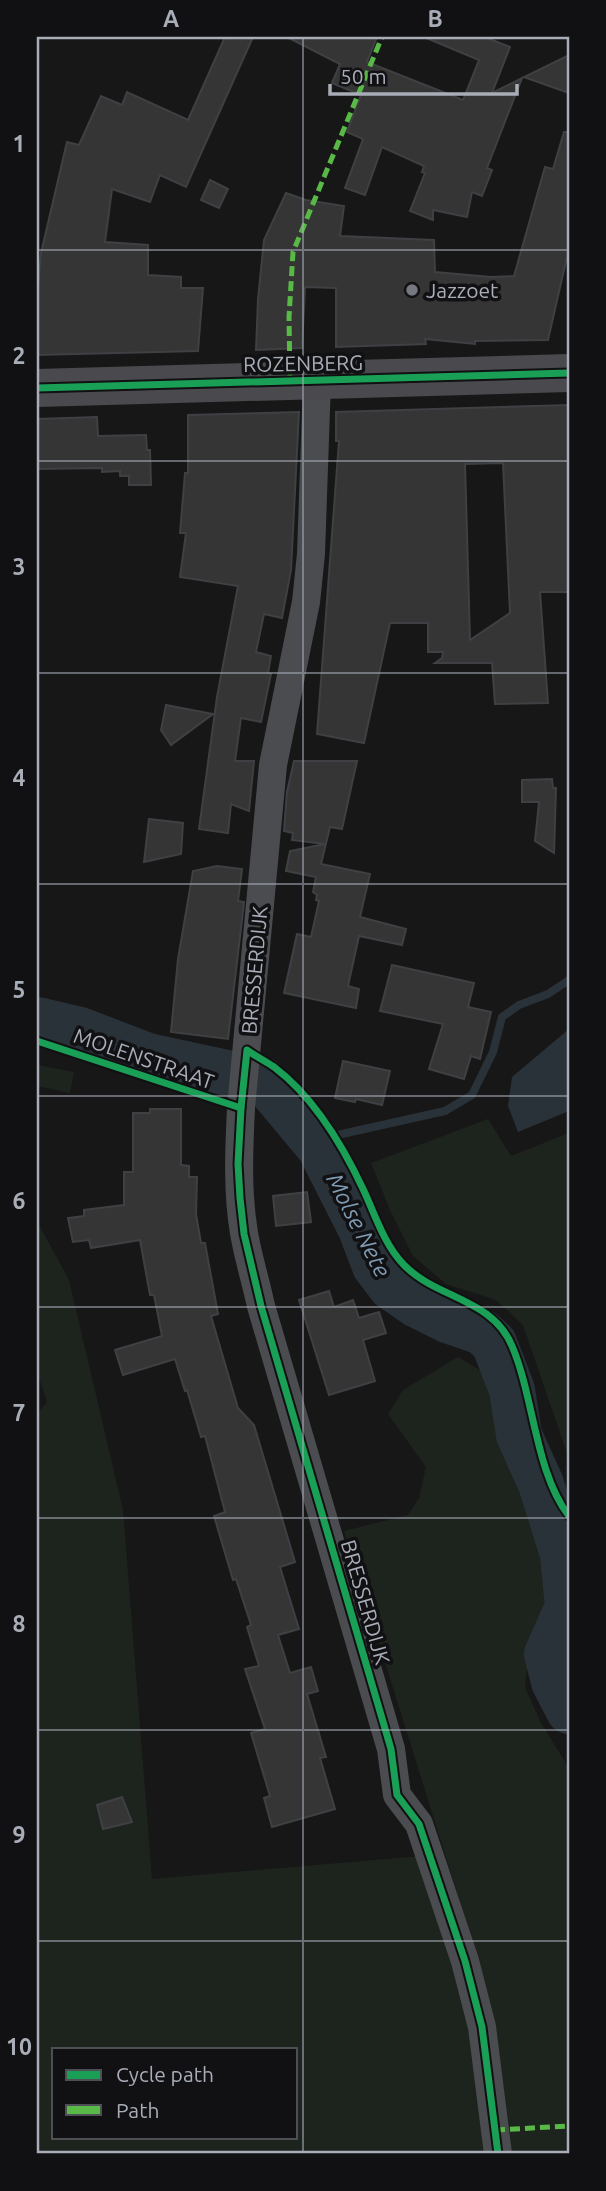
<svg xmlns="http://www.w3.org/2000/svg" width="606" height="2191" viewBox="0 0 606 2191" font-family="Ubuntu,sans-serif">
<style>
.green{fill:#1d241e;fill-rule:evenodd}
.water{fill:#2a3239}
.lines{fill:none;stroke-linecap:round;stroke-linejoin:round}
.stream{stroke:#2a3239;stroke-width:8}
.river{stroke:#2a3239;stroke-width:46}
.building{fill:#353536;stroke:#3f4043;stroke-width:2;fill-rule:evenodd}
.minor{stroke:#4b4c50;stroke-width:28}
.secondary{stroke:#4a4a4e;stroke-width:38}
.quiet{stroke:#58b947;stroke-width:5;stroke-dasharray:10 5;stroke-linecap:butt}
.cycleway-casing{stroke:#111113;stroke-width:11}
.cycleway{stroke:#1a9f57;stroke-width:7}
.grid{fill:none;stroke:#a8adb8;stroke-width:2;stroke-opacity:0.55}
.poi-dot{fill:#757880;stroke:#111113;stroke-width:2.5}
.labels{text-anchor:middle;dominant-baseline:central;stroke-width:7;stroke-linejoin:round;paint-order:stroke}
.poi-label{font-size:21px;fill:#a8adb8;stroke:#111113;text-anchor:start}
.street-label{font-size:21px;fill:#a8adb8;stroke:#111113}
.water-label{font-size:23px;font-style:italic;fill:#7f9bb3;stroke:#111113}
.neatline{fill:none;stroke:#a8adb8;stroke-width:2.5}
.grid-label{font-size:23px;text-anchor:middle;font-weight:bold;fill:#a8adb8}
</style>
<rect width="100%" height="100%" fill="#171717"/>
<g class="green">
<path d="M37,1065L74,1072L70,1093L37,1086Z"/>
<path d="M488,1119L511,1156L569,1133V1459L523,1325L496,1300L446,1284L413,1256L389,1208L371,1163Z"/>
<path d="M37,1221L69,1280L123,1510L152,1879L421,1856L463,1993L488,2154H37V1414L47,1402L37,1372ZM54,2049H296V2137H54Z"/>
<path d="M458,1357L481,1371L547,1567L549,1609L530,1643L525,1687L541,1723L569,1768V2154H511L469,1931L344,1531L408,1515L419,1498L426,1467L388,1414L403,1390Z"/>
</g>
<path class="water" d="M569,1029V1111L518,1132L508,1106L512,1077Z"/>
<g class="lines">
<path class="stream" d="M316,1143L324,1138L445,1111L472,1095L493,1052L502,1017L519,1005L548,994L569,980"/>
<path class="river" d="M37,1020L80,1030L148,1056L264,1081L320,1148L361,1229L375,1266L391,1287L417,1305L447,1320L482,1332L494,1343L512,1390L519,1435L541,1484L563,1554L568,1607L547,1654L554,1682L569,1711"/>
</g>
<g class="building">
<path d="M225,37H253L186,187L160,175L150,202L112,189L105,242L148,245V275L181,277V288H203L198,351L37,355V301L41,253L67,142L79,145L101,96L122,105L127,92L188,120Z"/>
<path d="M287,37H377L367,62L463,100L479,60L424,37H485L510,47L492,93L522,78L487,168L492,170L482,196L472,192L467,217L433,210V220L410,211L425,173L422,172L424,166L382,147L365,195L345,188L363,139L347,132L361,95L332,83L340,64Z"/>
<path d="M569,55V93L524,77Z"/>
<path d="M564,132H569V248L548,340L475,341V344L425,339L426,344L336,347V288L305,287L302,348L256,350L258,299L264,240L286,193L306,200L344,206L340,236L434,240L435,272L491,277L514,276L545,167L553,169Z"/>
<path d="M210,180L228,189L219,208L201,200Z"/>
<path d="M569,405V592H540L548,703L495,704L492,663H435L442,658L443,652H428V623H390L364,743L317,734L339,441H336V412ZM503,463L510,613L470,640L465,464Z"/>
<path d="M299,412L291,570L282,618L264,614L256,652L271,656L268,673L271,674L261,722L241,718L235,761H254L249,811L231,804L228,833L199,829L217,697L238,586L180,577L186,533H180L185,473H188V415Z"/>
<path d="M97,417L98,436L146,435L147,450H150L151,485H129V476H120V471L102,472V468L37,469V419Z"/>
<path d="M166,705L213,714L171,745L161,730Z"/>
<path d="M294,761H357L342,829L330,827L321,864L370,874L360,917L406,929L402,945L359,936L348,986L359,989L356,1008L284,993L297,934L311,937L319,901L316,900L317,895L313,892L316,877L286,871L290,851L325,844L292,840L293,833L284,831L287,792Z"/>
<path d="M552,779L553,788H556L554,853L535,841L539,802H522V780Z"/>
<path d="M149,819L183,823L181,854L144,862Z"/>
<path d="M217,866L242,869L238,901L244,902L228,1039L171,1032L178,959L193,871Z"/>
<path d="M392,965L474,983L468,1007L491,1012L480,1059L471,1056L464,1079L429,1069L443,1024L380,1011Z"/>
<path d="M343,1061L390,1071L382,1105L356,1099L355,1102L335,1098Z"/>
<path d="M150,1109H181V1165L189,1166V1177H197L196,1214L201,1243H205L218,1314L211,1316L238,1408L254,1425L295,1562L280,1567L299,1629L278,1635L290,1673L311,1667L318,1691L307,1694L326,1757L320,1758L335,1809L272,1827L264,1798L270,1796L251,1733L265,1729L245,1669L259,1666L247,1627L251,1625L236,1579L233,1580L214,1516L225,1512L205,1436L201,1437L187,1390L185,1391L175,1359L123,1375L115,1350L162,1336L154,1295H150L140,1240L91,1248L89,1240L73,1242L68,1218L84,1216V1210L124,1205V1172H133V1113H150Z"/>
<path d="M307,1192L311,1222L276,1226L273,1196Z"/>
<path d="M329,1291L334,1307L353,1300L359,1318L379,1312L386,1333L363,1340L375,1381L329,1395L299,1300Z"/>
<path d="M122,1797L132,1822L103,1829L97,1805Z"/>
</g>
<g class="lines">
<path class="minor" d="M317,381L311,554L306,602L273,765L241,1108C239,1150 237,1191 244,1233C248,1257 256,1282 261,1306L391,1749L397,1795L419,1824L465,1961L482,2027L498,2154"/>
<path class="secondary" d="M37,388L569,373"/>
<g class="quiet">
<path d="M290,381L289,317L293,252L382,37"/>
<path d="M495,2130L569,2126"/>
</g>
<g class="cycleway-casing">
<g id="cycleway">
<path d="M37,388L569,373"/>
<path d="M37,1041L241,1108"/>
<path d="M498,2154L482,2027L465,1961L419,1824L397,1795L391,1749L261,1306L244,1234L240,1198L238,1164L241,1108L247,1050C255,1056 265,1061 274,1067C314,1097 343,1146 364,1191C375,1215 385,1246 404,1265C437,1299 492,1298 512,1346C534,1397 535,1472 569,1516"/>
</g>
</g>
<use href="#cycleway" class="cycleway"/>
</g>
<path class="grid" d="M303,37V2154M37,250H569M37,461H569M37,673H569M37,884H569M37,1096H569M37,1307H569M37,1518H569M37,1730H569M37,1941H569"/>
<circle class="poi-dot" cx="412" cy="290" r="7"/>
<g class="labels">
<g class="poi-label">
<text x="426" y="290">Jazzoet</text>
</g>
<g class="street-label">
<text transform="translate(303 363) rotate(-1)">ROZENBERG</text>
<text transform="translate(254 970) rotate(-85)">BRESSERDIJK</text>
<text transform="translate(144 1058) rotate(19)">MOLENSTRAAT</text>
<text transform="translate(366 1602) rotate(74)">BRESSERDIJK</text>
</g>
<g class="water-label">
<text transform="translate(359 1225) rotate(63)">Molse Nete</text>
</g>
</g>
<rect width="606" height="2191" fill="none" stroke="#111113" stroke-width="77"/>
<rect x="52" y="2048" width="245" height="91" fill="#111113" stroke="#4d4f55" stroke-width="2"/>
<rect x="66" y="2070" width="35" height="10" fill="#1a9f57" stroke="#4d4f55" stroke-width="2"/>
<text x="116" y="2082" font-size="21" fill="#a8adb8">Cycle path</text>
<rect x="66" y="2105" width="35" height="10" fill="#58b947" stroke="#4d4f55" stroke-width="2"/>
<text x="116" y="2118" font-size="21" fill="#a8adb8">Path</text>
<path d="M330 84v10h187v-10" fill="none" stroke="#a8adb8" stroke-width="3.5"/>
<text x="340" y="84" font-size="21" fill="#a8adb8" stroke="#111113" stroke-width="5" paint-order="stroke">50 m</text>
<rect x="38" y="38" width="530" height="2114" class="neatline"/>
<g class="grid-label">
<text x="171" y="27">A</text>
<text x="435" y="27">B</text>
<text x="19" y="152">1</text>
<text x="19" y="364">2</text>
<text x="19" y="575">3</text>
<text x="19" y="786">4</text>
<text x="19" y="998">5</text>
<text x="19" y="1209">6</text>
<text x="19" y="1421">7</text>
<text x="19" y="1632">8</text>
<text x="19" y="1843">9</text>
<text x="19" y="2055">10</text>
</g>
</svg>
